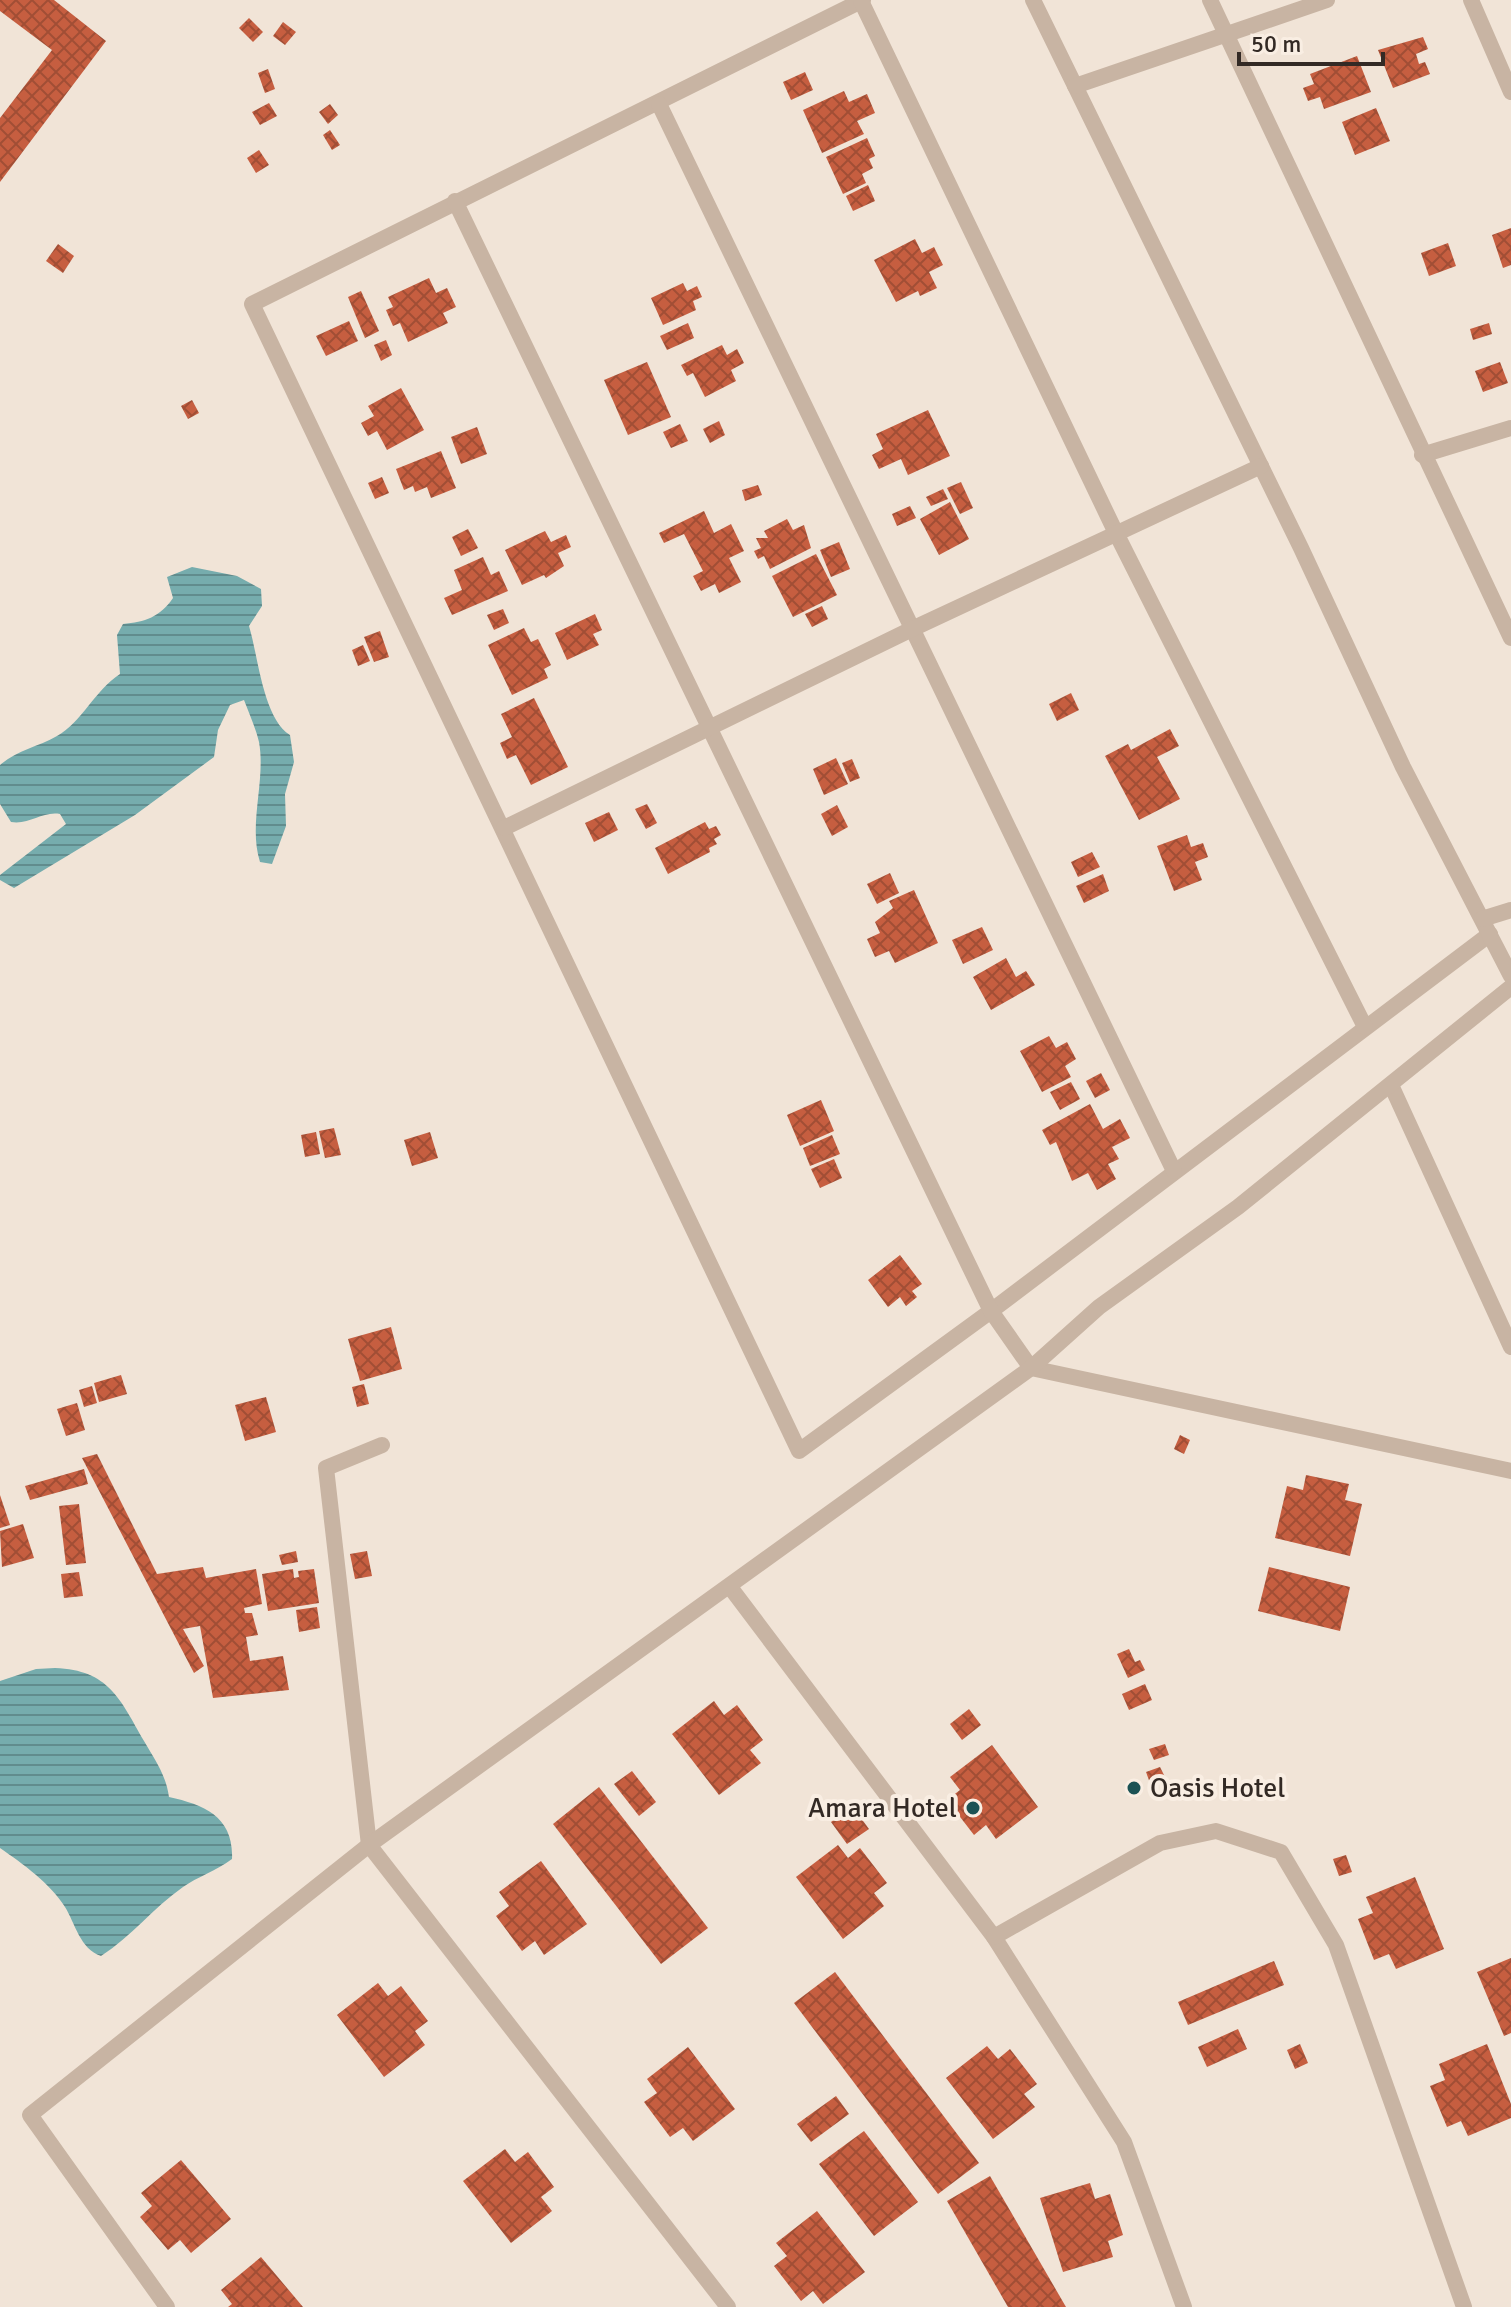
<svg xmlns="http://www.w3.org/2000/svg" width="1511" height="2307" viewBox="0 0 1511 2307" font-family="Signika,sans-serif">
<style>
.water{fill:url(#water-rules)}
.building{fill:url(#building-cross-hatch)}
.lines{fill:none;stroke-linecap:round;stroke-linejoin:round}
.street{stroke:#c8b4a3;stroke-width:16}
.poi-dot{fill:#1b5254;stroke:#f9eee3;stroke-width:3}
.labels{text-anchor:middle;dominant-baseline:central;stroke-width:8;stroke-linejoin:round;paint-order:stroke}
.poi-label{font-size:28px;fill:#332a25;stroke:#f9eee3;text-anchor:start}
</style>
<defs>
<pattern id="water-rules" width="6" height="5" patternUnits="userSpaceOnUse" patternTransform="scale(2)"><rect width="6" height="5" fill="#76acad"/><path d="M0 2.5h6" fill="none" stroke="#618c8d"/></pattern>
<pattern id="building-cross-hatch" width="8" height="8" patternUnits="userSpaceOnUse" patternTransform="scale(2)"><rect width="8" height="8" fill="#c65e40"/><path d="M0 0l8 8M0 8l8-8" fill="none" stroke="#a14e35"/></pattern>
</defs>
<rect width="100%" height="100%" fill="#f1e4d7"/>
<g class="water">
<path d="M192,567L237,576L261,589L262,606L249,626C258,655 263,719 290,735L294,762L285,794L286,826L272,864L260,862C248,824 266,781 259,742C256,729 249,713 244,700L230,705L218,730L214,757L135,815L14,888L0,880V875L66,824L60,814C42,811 30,825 11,822L0,804V765C17,750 38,747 57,736C82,722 95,690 120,674L117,635L123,624C145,622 160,617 173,598L167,577Z"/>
<path d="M55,1668C109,1670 120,1699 144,1741C155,1760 166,1775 169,1797C205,1805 234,1817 232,1859C216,1871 197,1877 183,1887C153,1908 132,1936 101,1956C80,1949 75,1923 65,1907C50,1883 23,1864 0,1848V1681L36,1669Z"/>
</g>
<g class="building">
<path d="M0,0H54L106,41L0,182V118L52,50L0,11Z"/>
<path d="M249,18L263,32L253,42L239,28Z"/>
<path d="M283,22L296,32L285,45L273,36Z"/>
<path d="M1423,37L1428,49L1416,54L1419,64L1425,62L1430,74L1393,88L1378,50Z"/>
<path d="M1357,56L1371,92L1324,109L1320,97L1308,101L1303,88L1314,84L1310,74Z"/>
<path d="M268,69L275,89L265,93L258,73Z"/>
<path d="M805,72L813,90L791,100L783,82Z"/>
<path d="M844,91L849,102L867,94L875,113L857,121L864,134L822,153L803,110Z"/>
<path d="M269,103L277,116L260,125L252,112Z"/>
<path d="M330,104L338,115L328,124L319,112Z"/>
<path d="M1376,108L1390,141L1355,155L1342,122Z"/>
<path d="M330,130L340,145L332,150L323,135Z"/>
<path d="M867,138L875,156L869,159L873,168L862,174L866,183L843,194L826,157Z"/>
<path d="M259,150L269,165L256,173L247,158Z"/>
<path d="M868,185L875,201L853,211L846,196Z"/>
<path d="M1511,228V265L1503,268L1492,235Z"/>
<path d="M915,239L922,253L934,247L943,265L929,272L937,288L920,296L918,291L896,302L874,260Z"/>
<path d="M1448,243L1456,266L1429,276L1421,253Z"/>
<path d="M58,244L74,256L63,273L46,261Z"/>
<path d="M429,278L436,293L447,288L456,307L443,313L448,323L408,342L400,323L393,326L386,310L393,307L388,297Z"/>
<path d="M683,283L687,291L697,286L702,297L693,301L696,310L663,325L651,298Z"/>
<path d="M361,291L379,331L365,338L348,297Z"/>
<path d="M349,321L358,341L326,356L316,336Z"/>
<path d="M688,323L694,338L667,350L660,336Z"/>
<path d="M1489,323L1492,334L1473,340L1470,329Z"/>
<path d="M386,340L392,355L381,361L374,345Z"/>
<path d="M722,345L727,355L737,349L744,363L731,370L736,381L705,397L693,373L687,376L681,365Z"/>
<path d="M647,362L671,417L628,435L604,380Z"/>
<path d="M1500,362L1508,383L1483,392L1475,371Z"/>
<path d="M401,388L424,430L387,450L377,431L368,436L361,423L374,416L368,406Z"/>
<path d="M192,400L199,413L188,419L181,406Z"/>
<path d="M928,410L950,456L908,475L901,459L879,469L872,455L883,449L876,434Z"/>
<path d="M719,421L725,435L710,443L703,429Z"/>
<path d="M680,424L688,441L671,448L663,432Z"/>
<path d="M477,427L487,454L461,464L451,437Z"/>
<path d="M441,451L456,488L431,498L427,487L415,492L413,486L404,490L396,469Z"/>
<path d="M382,477L389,493L375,499L368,483Z"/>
<path d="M961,482L973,508L960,514L947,488Z"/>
<path d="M758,485L762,495L745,501L742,490Z"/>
<path d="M943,489L948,499L931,506L926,497Z"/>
<path d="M950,502L969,539L939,555L920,519Z"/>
<path d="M910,506L916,518L897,526L892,514Z"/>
<path d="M704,511L714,533L731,524L744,551L729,558L741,582L719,593L715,584L701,591L693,576L703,571L684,534L664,543L659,533Z"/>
<path d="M787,519L793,530L804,525L811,548L770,569L764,556L758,559L754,551L761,548L756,538H768L764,531Z"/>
<path d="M468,529L478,548L461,556L452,537Z"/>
<path d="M545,531L551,542L566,535L571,547L558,553L564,566L546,578L544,575L522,585L505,550Z"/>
<path d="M839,542L850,569L831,577L820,550Z"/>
<path d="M816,554L837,595L793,617L772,576Z"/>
<path d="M483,557L491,575L499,571L508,591L452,615L444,598L462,590L454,570Z"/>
<path d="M822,606L828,619L812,627L805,614Z"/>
<path d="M503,609L509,623L494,630L487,615Z"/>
<path d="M595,614L602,630L593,634L599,645L567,660L555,633Z"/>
<path d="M524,628L531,642L538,639L551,665L544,669L548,678L512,695L488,645Z"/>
<path d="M380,631L389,657L374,662L364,637Z"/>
<path d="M363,645L370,661L358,666L352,650Z"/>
<path d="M1071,693L1079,710L1057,721L1049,704Z"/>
<path d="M534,698L568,767L531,785L516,755L507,759L500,743L512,737L501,714Z"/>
<path d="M1170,729L1179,746L1157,757L1180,799L1139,820L1105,756L1128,744L1131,750Z"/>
<path d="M836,758L848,784L824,795L813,769Z"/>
<path d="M852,759L860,778L850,782L842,763Z"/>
<path d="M647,804L657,823L646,829L635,809Z"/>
<path d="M837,805L848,827L832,836L821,814Z"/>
<path d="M609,812L618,830L594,842L585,823Z"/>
<path d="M705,822L709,829L716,826L721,835L714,839L717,844L709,848L710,852L668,874L655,848Z"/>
<path d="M1187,835L1191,847L1203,843L1208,857L1195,862L1202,880L1174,891L1157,846Z"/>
<path d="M1092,852L1100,867L1078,877L1071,862Z"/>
<path d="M890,873L899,893L877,904L867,884Z"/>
<path d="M1103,874L1109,891L1084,903L1076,886Z"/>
<path d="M914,890L938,943L895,963L889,951L875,957L867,939L880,933L875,922L893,908L889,901Z"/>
<path d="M982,927L993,950L963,964L952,940Z"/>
<path d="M1006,958L1016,977L1026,971L1035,985L991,1010L973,977Z"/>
<path d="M1049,1036L1056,1048L1067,1042L1076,1059L1065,1066L1071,1077L1042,1092L1020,1051Z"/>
<path d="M1101,1073L1110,1090L1095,1098L1086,1081Z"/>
<path d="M1071,1082L1080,1099L1060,1110L1050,1092Z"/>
<path d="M821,1100L834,1131L800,1146L787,1115Z"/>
<path d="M1090,1104L1103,1129L1120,1119L1130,1138L1112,1147L1119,1159L1108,1164L1116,1179L1097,1190L1088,1173L1072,1181L1056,1142L1050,1145L1042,1130Z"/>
<path d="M334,1128L341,1155L325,1158L319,1131Z"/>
<path d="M316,1132L320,1154L305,1157L301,1135Z"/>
<path d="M430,1132L438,1158L412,1166L404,1140Z"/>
<path d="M832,1135L840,1154L810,1166L803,1148Z"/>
<path d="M834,1159L842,1178L820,1188L811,1169Z"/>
<path d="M900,1255L922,1284L912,1291L917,1297L906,1306L900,1297L888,1307L868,1280Z"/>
<path d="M391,1327L402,1369L360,1381L348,1339Z"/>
<path d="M121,1375L127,1394L99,1402L94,1383Z"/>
<path d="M364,1384L369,1404L357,1407L352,1387Z"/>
<path d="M92,1386L97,1403L84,1407L79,1390Z"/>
<path d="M266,1397L276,1432L245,1441L235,1405Z"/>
<path d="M77,1403L85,1430L66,1436L57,1409Z"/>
<path d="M1180,1435L1190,1440L1184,1454L1174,1449Z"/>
<path d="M97,1454L157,1574L203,1567L206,1578L256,1569L262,1604L244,1608L245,1613H252L258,1635L246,1637L250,1661L283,1656L289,1690L213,1698L200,1626L183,1629L204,1666L194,1673L82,1458Z"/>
<path d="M84,1469L88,1484L30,1500L25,1486Z"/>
<path d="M1306,1475L1349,1484L1345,1500L1362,1504L1350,1556L1275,1538L1287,1486L1303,1490Z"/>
<path d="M0,1495L10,1525L0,1528Z"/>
<path d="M79,1504L86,1563L66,1565L59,1506Z"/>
<path d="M23,1524L34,1558L2,1567L0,1531Z"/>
<path d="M296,1551L298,1562L282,1565L279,1555Z"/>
<path d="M367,1551L372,1576L355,1579L350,1554Z"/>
<path d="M1269,1567L1350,1587L1340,1631L1258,1611Z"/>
<path d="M293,1569L294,1578L299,1577L298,1571L314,1569L319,1603L268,1611L262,1574Z"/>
<path d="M79,1572L83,1596L64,1598L61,1574Z"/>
<path d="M317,1607L320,1628L299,1632L296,1610Z"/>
<path d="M1129,1649L1135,1662L1140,1660L1145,1670L1128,1678L1117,1654Z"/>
<path d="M1145,1684L1152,1700L1129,1710L1122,1694Z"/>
<path d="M714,1701L724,1715L737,1705L763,1740L750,1750L761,1763L719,1795L672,1734Z"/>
<path d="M969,1709L981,1725L962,1740L950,1724Z"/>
<path d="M1165,1744L1169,1755L1154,1760L1149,1749Z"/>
<path d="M992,1745L1038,1807L996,1839L986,1825L974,1835L947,1800L960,1790L950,1777Z"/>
<path d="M1160,1767L1165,1777L1150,1783L1146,1772Z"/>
<path d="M632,1771L656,1802L639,1816L614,1784Z"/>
<path d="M599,1787L708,1928L661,1964L553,1824Z"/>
<path d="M852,1806L869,1829L847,1844L831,1822Z"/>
<path d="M838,1845L848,1858L860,1848L887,1883L874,1893L884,1906L843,1939L796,1877Z"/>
<path d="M1346,1855L1352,1872L1339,1876L1333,1859Z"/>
<path d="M541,1861L587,1924L544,1955L535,1941L522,1951L496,1916L509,1906L499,1892Z"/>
<path d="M1415,1877L1444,1949L1396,1969L1389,1954L1374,1960L1358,1919L1373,1913L1366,1897Z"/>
<path d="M1511,1958V2033L1504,2036L1477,1972Z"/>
<path d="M1274,1961L1284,1985L1188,2025L1178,2002Z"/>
<path d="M835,1972L979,2163L938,2194L794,2003Z"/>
<path d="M378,1983L388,1996L401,1986L428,2021L415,2031L425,2045L384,2077L337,2015Z"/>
<path d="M1238,2029L1247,2049L1207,2067L1198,2047Z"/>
<path d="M1300,2044L1308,2063L1295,2069L1287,2050Z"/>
<path d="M1487,2044L1511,2104V2118L1468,2136L1461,2121L1447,2127L1430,2086L1445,2080L1439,2064Z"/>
<path d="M987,2046L998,2059L1010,2049L1037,2084L1024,2094L1035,2107L993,2139L946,2078Z"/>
<path d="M688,2047L735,2109L693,2141L683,2128L670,2137L644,2102L657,2093L647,2079Z"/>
<path d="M836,2096L849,2114L811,2142L797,2124Z"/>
<path d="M864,2131L918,2202L874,2236L819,2164Z"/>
<path d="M505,2149L515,2162L528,2152L554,2187L541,2197L552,2211L511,2243L463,2181Z"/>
<path d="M181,2160L231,2219L191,2253L180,2240L168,2250L140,2217L152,2206L141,2193Z"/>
<path d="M990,2176L1066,2307H1008L947,2201Z"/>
<path d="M1090,2183L1095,2199L1110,2194L1123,2235L1108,2241L1113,2257L1063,2272L1040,2198Z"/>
<path d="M817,2211L865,2272L823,2304L813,2291L801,2301L774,2266L787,2256L776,2243Z"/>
<path d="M261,2257L303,2307H228L232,2304L221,2290Z"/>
</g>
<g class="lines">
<g class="street">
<path d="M863,0L252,304L799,1451L991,1311L1490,934"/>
<path d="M1033,0L1301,548L1403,767L1511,976"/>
<path d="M1210,0L1511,638"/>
<path d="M1471,0L1511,92"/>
<path d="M861,1L1115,531L1365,1027"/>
<path d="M1075,86L1327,0"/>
<path d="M659,104L1174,1171"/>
<path d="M455,201L991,1311L1031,1368L1511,1471"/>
<path d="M1422,455L1511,428"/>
<path d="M504,828L912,629L1261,466"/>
<path d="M1482,919L1511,910"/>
<path d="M1391,1085L1511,1347"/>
<path d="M382,1445L326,1468L369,1845L728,2307"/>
<path d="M730,1587L994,1937L1124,2142L1184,2307"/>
<path d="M994,1937L1160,1843L1216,1831L1281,1852L1336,1945L1464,2307"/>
<path d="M167,2307L30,2115L369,1845L1031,1368L1099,1307L1238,1207L1511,987"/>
</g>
</g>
<g class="poi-dot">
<circle cx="1134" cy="1788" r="8"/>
<circle cx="973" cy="1808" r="8"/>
</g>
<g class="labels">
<g class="poi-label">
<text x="1150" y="1788">Oasis Hotel</text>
<text x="957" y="1808" text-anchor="end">Amara Hotel</text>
</g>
</g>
<path d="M1239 52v12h144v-12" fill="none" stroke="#332a25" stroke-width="4"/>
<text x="1251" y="52" font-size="24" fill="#332a25" stroke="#f9eee3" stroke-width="6" paint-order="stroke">50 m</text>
</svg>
